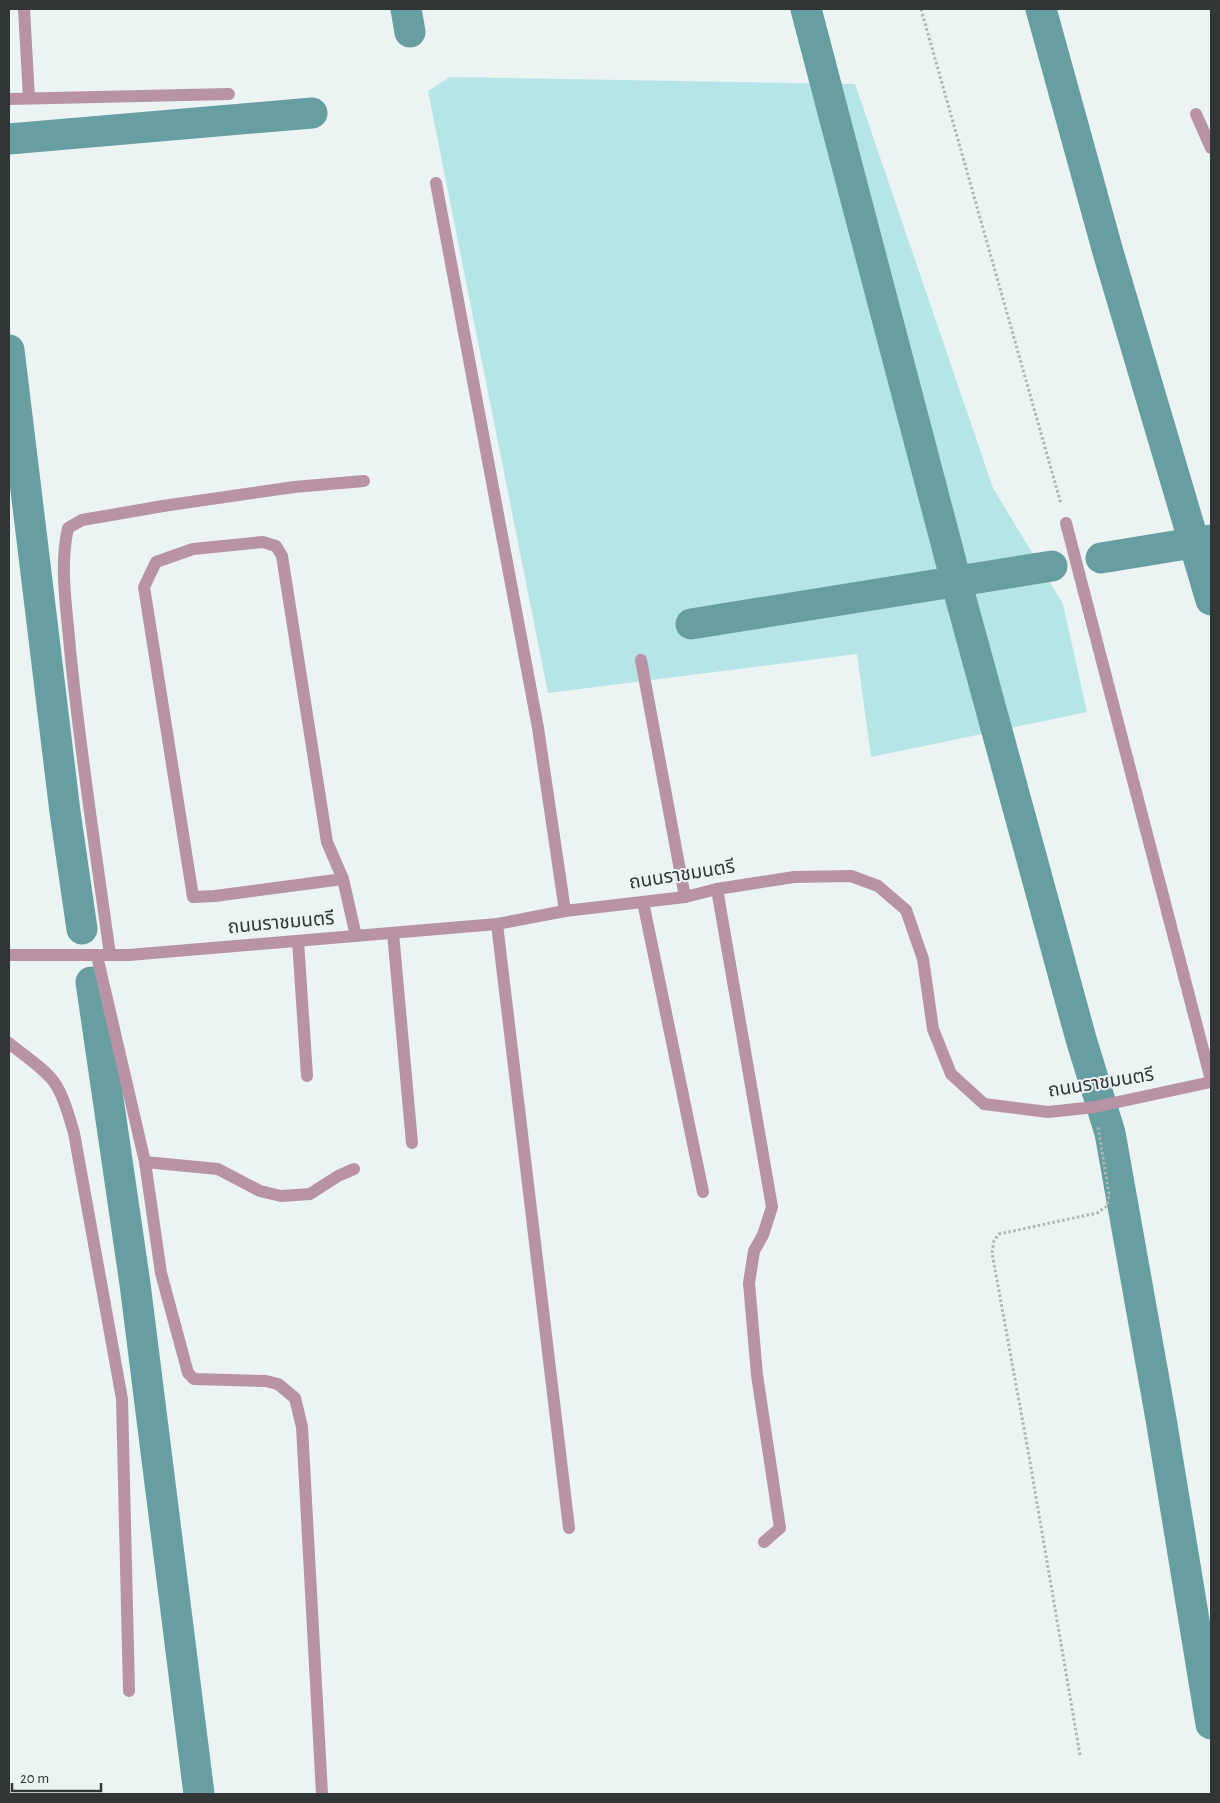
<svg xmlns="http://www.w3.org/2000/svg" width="1220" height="1803" viewBox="0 0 1220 1803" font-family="'Alegreya Sans','Noto Sans Thai',sans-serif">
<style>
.green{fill:#b6e5e8}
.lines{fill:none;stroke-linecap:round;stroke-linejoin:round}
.canal{stroke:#679ea1;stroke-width:31}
.path{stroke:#afb5b5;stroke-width:3;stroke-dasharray:2.5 2.5;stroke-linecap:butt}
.service{stroke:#b892a5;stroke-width:12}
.minor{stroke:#b892a5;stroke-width:12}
.tertiary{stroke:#b892a5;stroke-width:12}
.labels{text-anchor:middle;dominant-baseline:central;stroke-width:4;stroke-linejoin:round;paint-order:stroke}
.street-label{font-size:19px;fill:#323535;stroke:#ebf3f3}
</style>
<rect width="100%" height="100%" fill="#ebf3f3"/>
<path class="green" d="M450,77L855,84L993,488L1063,604L1087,712L871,757L857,654L548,693L428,91Z"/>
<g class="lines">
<g class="canal">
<path d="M406,9L410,32"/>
<path d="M806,9L956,581L1081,1039L1110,1133L1161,1419L1211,1724"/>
<path d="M1041,9L1108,252L1211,600"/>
<path d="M9,139L312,113"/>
<path d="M9,350L65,812L82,929"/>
<path d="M1101,558L1211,540"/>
<path d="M691,624L1052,566"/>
<path d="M91,982L135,1284L199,1794"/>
</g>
<g class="path">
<path d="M921,9L1061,504"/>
<path d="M1080,1755L1029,1456L992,1253L994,1241L999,1234L1097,1213L1107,1206L1109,1194L1098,1127"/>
</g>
<g class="service">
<path d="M343,879L215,896L193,897L144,587L156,562L193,549L263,542L276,546L282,556L327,842L343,879L356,936"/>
<path d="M298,941L307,1076"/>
<path d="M145,1162L218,1169L260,1191L281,1196L310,1194L338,1176L354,1169"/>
</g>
<g class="minor">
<path d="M24,9L29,98"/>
<path d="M9,99L229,94"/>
<path d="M1196,114L1211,148"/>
<path d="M436,183L538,728L565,911"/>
<path d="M1066,523L1211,1080"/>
<path d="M641,660L685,897"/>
<path d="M717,889L772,1207L763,1235L754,1251L749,1283L757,1375L780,1528L764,1542"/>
<path d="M643,902L703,1192"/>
<path d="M497,924L569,1528"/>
<path d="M393,933L412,1143"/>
<path d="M110,955C96,853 80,751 70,649C67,609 59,568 68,528L82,520L163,506L294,487L364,481"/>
<path d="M97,956L145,1162L161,1273L188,1373L194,1379L266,1381L278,1384L295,1398L302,1427L322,1794"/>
<path d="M9,1043C23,1055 47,1070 56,1085C65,1099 69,1117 74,1133L122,1399L129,1691"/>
</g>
<path class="tertiary" d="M9,955H129L497,924L565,911L685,897L717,889L794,877L851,876L878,886L906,910L923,959L933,1029L951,1074L984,1104L1048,1112L1095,1107L1211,1082"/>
</g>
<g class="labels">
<g class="street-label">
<text transform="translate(682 875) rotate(-9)">ถนนราชมนตรี</text>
<text transform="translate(281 923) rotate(-5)">ถนนราชมนตรี</text>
<text transform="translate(1101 1083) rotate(-9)">ถนนราชมนตรี</text>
</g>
</g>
<rect width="1220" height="1803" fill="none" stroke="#323535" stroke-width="20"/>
<path d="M12 1783v8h89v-8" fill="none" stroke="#323535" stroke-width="2.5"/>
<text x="20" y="1783" font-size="15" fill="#323535" stroke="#ebf3f3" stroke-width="4" paint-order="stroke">20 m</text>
</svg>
